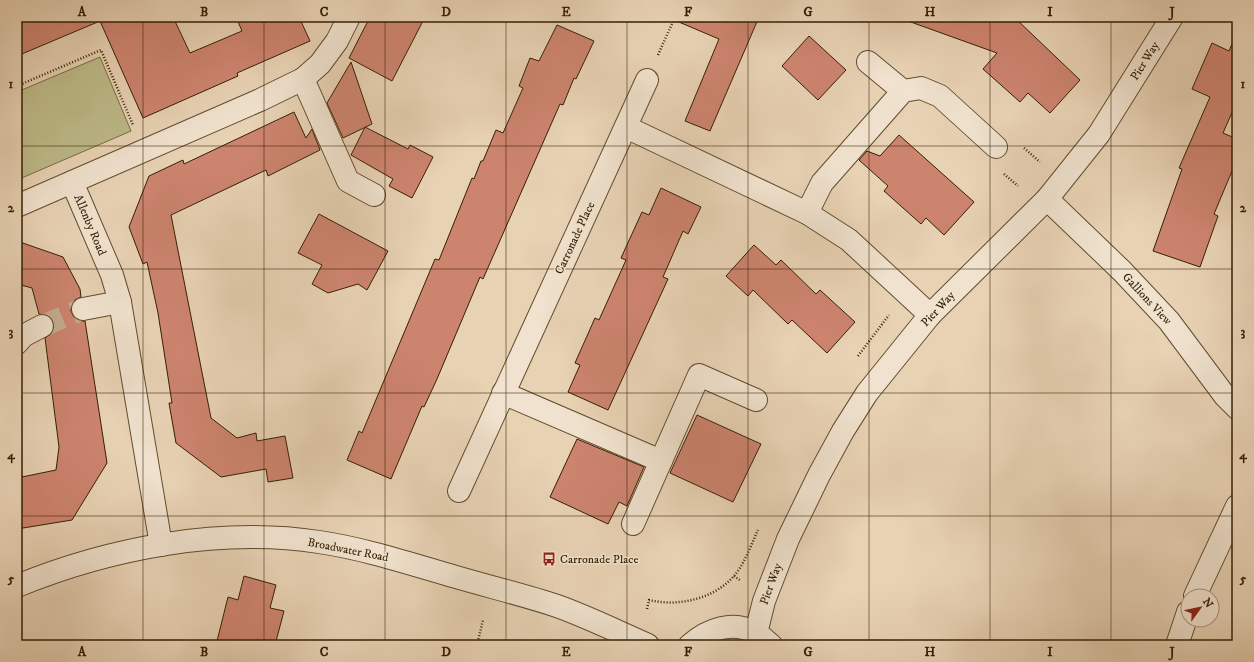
<svg xmlns="http://www.w3.org/2000/svg" width="1254" height="662" viewBox="0 0 1254 662" font-family="'IM FELL DW Pica',serif">
<style>
.green{fill:#bdba88;stroke:#796c45}
.building{fill:#cd846f;stroke:#351f02}
.lines{fill:none;stroke-linecap:round;stroke-linejoin:round}
.minor-tunnel{stroke:#c4ae90;stroke-width:22;stroke-dasharray:22 11;stroke-linecap:butt}
.minor-casing{stroke:#624c2e;stroke-width:24}
.path{stroke:#351f02;stroke-width:2.5;stroke-dasharray:1 2;stroke-linecap:butt}
.minor{stroke:#f0e2ce;stroke-width:22}
.grid{fill:none;stroke:#351f02;stroke-width:1;stroke-opacity:0.55}
.labels{text-anchor:middle;dominant-baseline:central;stroke-width:3;stroke-linejoin:round;paint-order:stroke}
.street-label{font-size:12px;fill:#351f02;stroke:#f0e2ce}
.poi-label{font-size:12px;fill:#351f02;stroke:#f0e2ce;text-anchor:start}
.neatline{fill:none;stroke:#351f02;stroke-width:1.5}
.grid-label{font-size:13px;text-anchor:middle;font-weight:bold;fill:#351f02}
</style>
<rect width="100%" height="100%" fill="#e8d2b4"/>
<filter id="stains"><feTurbulence type="fractalNoise" baseFrequency=".005" numOctaves="4"/><feColorMatrix values="0 0 0 0 .2 0 0 0 0 .09 0 0 0 0 .02 0 0 0 .5 -.17"/></filter>
<radialGradient id="worn" r=".72"><stop offset=".6" stop-color="#630" stop-opacity="0"/><stop offset="1" stop-color="#630" stop-opacity=".3"/></radialGradient>
<path class="green" d="M100,57L131,131L17,180V92Z"/>
<g class="building">
<path d="M17,17H173L190,53L242,31L236,17H299L310,41L237,73L238,76L143,118L100,21L17,56Z"/>
<path d="M370,17H425L392,81L349,58Z"/>
<path d="M667,17H759L710,131L685,121L719,39Z"/>
<path d="M909,17H1014L1080,80L1050,113L1028,93L1020,102L983,69L997,53L908,21Z"/>
<path d="M557,25L594,41L576,79L574,78L563,105L560,104L483,279L480,277L437,379L424,407L422,406L391,479L347,460L359,431L362,433L435,259L439,260L472,178L474,179L481,161H483L496,130L503,133L523,88L519,86L530,58L539,61Z"/>
<path d="M1237,32V109L1234,108L1223,133L1237,139V159L1214,214L1218,216L1200,267L1153,251L1182,169L1179,168L1210,97L1192,89L1212,43L1229,51Z"/>
<path d="M809,36L846,70L818,100L782,66Z"/>
<path d="M351,62L372,124L343,138L327,103Z"/>
<path d="M294,112L306,138L312,129L320,150L268,176L266,170L171,215L211,418L237,438L256,433L257,441L285,436L293,478L268,482L266,469L221,477L176,443L169,403H172L158,313L147,262L143,264L129,227L149,176L183,160L184,164Z"/>
<path d="M365,127L408,149L410,145L433,157L412,198L389,186L393,179L351,155Z"/>
<path d="M899,135L974,202L944,235L926,218L921,224L884,191L888,186L859,160L867,151L880,156Z"/>
<path d="M661,188L701,207L688,234L683,231L663,277L668,279L608,410L568,392L580,365L575,363L595,318L599,320L626,260L621,258L642,212L649,215Z"/>
<path d="M319,214L388,251L367,290L358,284L328,293L312,284L322,265L298,253Z"/>
<path d="M17,241L63,257L80,289L81,297L75,300L71,305V311L74,317L79,321H85L107,463L72,520L17,529V478L56,470L59,447L45,338L52,333L54,326L53,320L49,316L39,314L32,288L17,284Z"/>
<path d="M754,245L776,265L781,260L816,294L820,290L855,322L827,353L792,320L788,324L753,290L748,296L726,276Z"/>
<path d="M697,415L761,444L733,502L670,473Z"/>
<path d="M577,439L644,467L627,506L619,502L608,524L550,497Z"/>
<path d="M244,576L276,585L270,608L284,611L275,645H216L228,597L238,600Z"/>
</g>
<g class="lines">
<path class="minor-tunnel" d="M42,326L83,309"/>
<g class="minor-casing">
<g id="minor">
<path d="M868,62L903,91"/>
<path d="M303,79L348,181L374,195"/>
<path d="M626,127L807,213L849,240L930,315"/>
<path d="M1047,199L1122,271L1169,321L1225,396L1237,408"/>
<path d="M17,206L72,182"/>
<path d="M807,213L822,183L903,91L921,88L940,96L996,147"/>
<path d="M83,309L120,302"/>
<path d="M17,343L23,336L42,326"/>
<path d="M503,393L661,461"/>
<path d="M459,491L647,80"/>
<path d="M633,524L699,375L756,400"/>
<path d="M161,545L120,302L112,275L72,182L260,100L303,79L320,64L337,41L349,17"/>
<path d="M17,586C110,548 219,527 319,542C366,549 411,564 456,577C490,587 524,595 557,606C588,617 618,632 648,645"/>
<path d="M1195,596L1237,506"/>
<path d="M756,633L764,601L788,539L819,475L843,431L867,393L930,315L1047,199L1099,134L1172,17"/>
<path d="M690,645C708,629 733,620 756,633C761,636 766,641 771,645"/>
<path d="M1177,645L1188,612"/>
</g>
</g>
<g class="path">
<path d="M658,55L675,17"/>
<path d="M17,86L101,50L133,125"/>
<path d="M1024,148L1040,162"/>
<path d="M1004,174L1018,186"/>
<path d="M858,356L889,315"/>
<path d="M734,576L741,581"/>
<path d="M647,609L649,600C678,607 714,599 734,576C745,563 751,545 758,530"/>
<path d="M477,645L483,620"/>
</g>
<use href="#minor" class="minor"/>
</g>
<path class="grid" d="M143,17V645M264,17V645M385,17V645M506,17V645M627,17V645M748,17V645M869,17V645M990,17V645M1111,17V645M17,146H1237M17,269H1237M17,393H1237M17,516H1237"/>
<defs>
<g id="bus-bare" transform="scale(1.08)"><path d="M-5-6H5V4H4V6H2V4H-2V6H-4V4H-5ZM-3.5-4V0h7V-4ZM-3.5 1.2v1.5H-2V1.2ZM2 1.2v1.5H3.5V1.2Z" fill="#8f2418" stroke="#f0e2ce" stroke-width="2.5" paint-order="stroke"/></g>
</defs>
<g fill-rule="evenodd">
<use href="#bus-bare" x="549" y="559"/>
</g>
<g class="labels">
<g class="street-label">
<text transform="translate(1145 61) rotate(-58)">Pier Way</text>
<text transform="translate(90 225) rotate(67)">Allenby Road</text>
<text transform="translate(575 238) rotate(-65)">Carronade Place</text>
<text transform="translate(1147 299) rotate(47)">Gallions View</text>
<text transform="translate(938 309) rotate(-47)">Pier Way</text>
<text transform="translate(348 550) rotate(11)">Broadwater Road</text>
<text transform="translate(771 584) rotate(-70)">Pier Way</text>
</g>
<g class="poi-label">
<text x="560" y="559">Carronade Place</text>
</g>
</g>
<rect width="1254" height="662" fill="none" stroke="#e8d2b4" stroke-width="44"/>
<g transform="translate(1200 608) rotate(57)"><circle r="19" fill="#f0e2ce" stroke="#a5947c"/>
<path d="M0-3L7 15L0 10L-7 15Z" fill="#8f2418"/>
<text y="-6" font-size="11" font-weight="bold" text-anchor="middle" fill="#351f02">N</text>
</g>
<rect x="22" y="22" width="1210" height="618" class="neatline"/>
<g class="grid-label">
<text x="82" y="16">A</text>
<text x="204" y="16">B</text>
<text x="324" y="16">C</text>
<text x="446" y="16">D</text>
<text x="566" y="16">E</text>
<text x="688" y="16">F</text>
<text x="808" y="16">G</text>
<text x="930" y="16">H</text>
<text x="1050" y="16">I</text>
<text x="1172" y="16">J</text>
<text x="11" y="88">1</text>
<text x="1243" y="88">1</text>
<text x="11" y="212">2</text>
<text x="1243" y="212">2</text>
<text x="11" y="336">3</text>
<text x="1243" y="336">3</text>
<text x="11" y="459">4</text>
<text x="1243" y="459">4</text>
<text x="11" y="583">5</text>
<text x="1243" y="583">5</text>
<text x="82" y="656">A</text>
<text x="204" y="656">B</text>
<text x="324" y="656">C</text>
<text x="446" y="656">D</text>
<text x="566" y="656">E</text>
<text x="688" y="656">F</text>
<text x="808" y="656">G</text>
<text x="930" y="656">H</text>
<text x="1050" y="656">I</text>
<text x="1172" y="656">J</text>
</g>
<rect width="100%" height="100%" filter="url(#stains)"/>
<rect width="100%" height="100%" fill="url(#worn)"/>
</svg>
